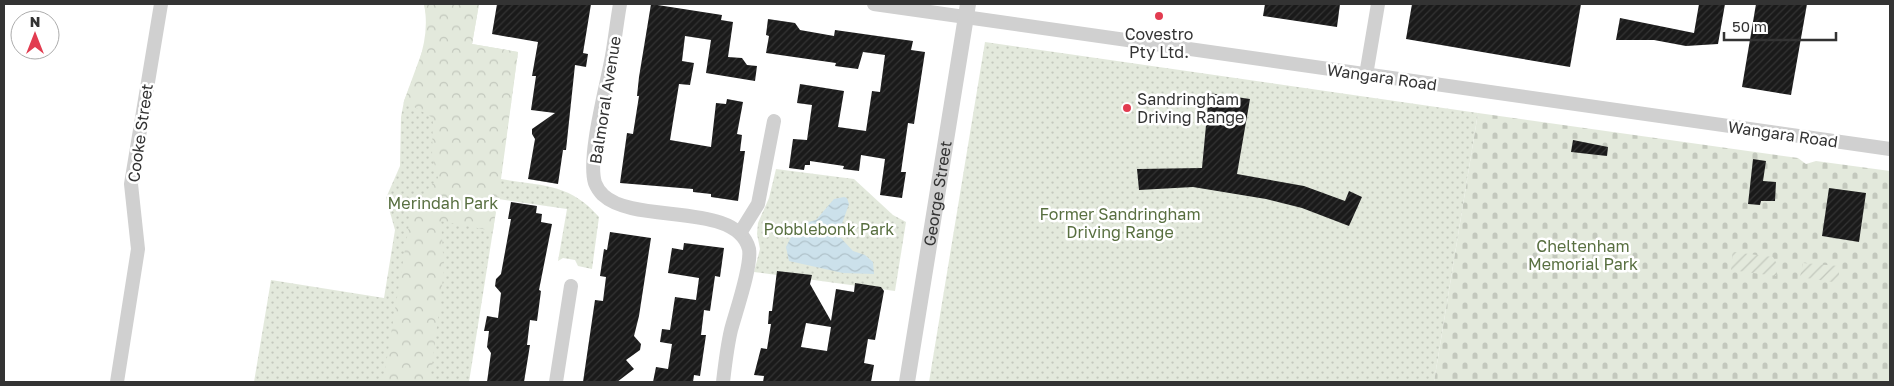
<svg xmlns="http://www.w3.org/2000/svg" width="1894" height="386" viewBox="0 0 1894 386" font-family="'Golos Text',sans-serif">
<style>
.grass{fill:url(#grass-dots)}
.forest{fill:url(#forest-crowns)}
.cemetery{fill:url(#cemetery-stones)}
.garden{fill:url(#garden-furrows)}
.water{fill:url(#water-waves)}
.building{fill:url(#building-hatch);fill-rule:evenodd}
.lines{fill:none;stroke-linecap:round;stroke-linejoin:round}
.minor{stroke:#d0d0d0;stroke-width:14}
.tertiary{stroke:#d0d0d0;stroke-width:16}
.poi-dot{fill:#e23c50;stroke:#fff;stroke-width:2}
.labels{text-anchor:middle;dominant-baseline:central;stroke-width:5;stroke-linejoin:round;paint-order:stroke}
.poi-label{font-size:16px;fill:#333;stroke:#fff}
.street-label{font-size:16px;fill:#333;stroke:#fff}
.park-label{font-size:16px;fill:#586f40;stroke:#fff}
</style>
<defs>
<pattern id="grass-dots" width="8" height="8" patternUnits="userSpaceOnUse" patternTransform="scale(1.25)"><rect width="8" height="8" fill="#e3e9dc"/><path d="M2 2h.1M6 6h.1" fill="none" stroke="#c3c8bd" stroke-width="1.8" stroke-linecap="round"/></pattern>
<pattern id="forest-crowns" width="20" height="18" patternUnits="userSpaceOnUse" patternTransform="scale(1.25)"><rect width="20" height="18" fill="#e3e9dc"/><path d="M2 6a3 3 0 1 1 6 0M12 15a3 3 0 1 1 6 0" fill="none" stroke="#c3c8bd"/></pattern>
<pattern id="cemetery-stones" width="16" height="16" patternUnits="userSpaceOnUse" patternTransform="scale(1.25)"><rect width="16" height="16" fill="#e3e9dc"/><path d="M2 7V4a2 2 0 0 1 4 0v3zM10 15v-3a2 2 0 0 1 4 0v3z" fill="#c3c8bd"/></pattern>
<pattern id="garden-furrows" width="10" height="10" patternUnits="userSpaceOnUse" patternTransform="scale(1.25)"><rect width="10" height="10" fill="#e3e9dc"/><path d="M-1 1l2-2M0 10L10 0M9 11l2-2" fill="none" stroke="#c3c8bd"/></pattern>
<pattern id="water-waves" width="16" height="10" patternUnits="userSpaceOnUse" patternTransform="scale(1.25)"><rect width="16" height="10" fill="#cce1eb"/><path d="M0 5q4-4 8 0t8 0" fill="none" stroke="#b0c2ca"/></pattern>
<pattern id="building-hatch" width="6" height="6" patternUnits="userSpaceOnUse" patternTransform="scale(1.25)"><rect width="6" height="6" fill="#1a1a1a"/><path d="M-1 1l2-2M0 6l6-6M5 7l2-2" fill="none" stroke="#333"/></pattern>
</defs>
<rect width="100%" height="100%" fill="#fff"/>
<g class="grass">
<path d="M424,4H479L472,44L518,52L501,179C542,186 570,183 599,217L592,269L578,266L575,260L563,258L558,261L567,209L498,199L469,382H254L271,280L384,298L395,230L386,198L400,166L401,117L404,101L426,41L427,20Z"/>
<path d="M985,42L1478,113L1434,382H929Z"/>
<path d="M776,169L854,179L893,215L906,222L895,291L754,272L760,249L757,234L758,223L769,198Z"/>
</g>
<path class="forest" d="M424,4H479L472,44L518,52L493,231L441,221L444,270L430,382H383L412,207L438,178L432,155L433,118L404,101C417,68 431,39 424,4Z"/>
<path class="cemetery" d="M1478,113L1798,158L1806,164L1816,161L1890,171V382H1434Z"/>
<g class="garden">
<path d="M1733,252L1773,257L1778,266L1776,276L1731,270Z"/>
<path d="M1803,263L1839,266V283L1800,277Z"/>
</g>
<path class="water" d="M844,197L847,198L849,204L838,235L853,251L865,255L873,262L874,274L843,273L789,261L786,247L797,225L816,220L834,199Z"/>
<g class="building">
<path d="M497,4H591L583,53L588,54L586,67L575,65L566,150H563L558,184L528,179L535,139L532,134V129L555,113L531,110L536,76H532L538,42L492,34Z"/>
<path d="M651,4L722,15L721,20L733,22L728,57L742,58L747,65L757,66L755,81L706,73L711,40L685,36L682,61L694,63L690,85L679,84L670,140L711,147L716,103L726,104L727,99L743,102L737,134L742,135L740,151H745L738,201L711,197V194L693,192V189L620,183L627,133L633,134L639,96H637L639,77Z"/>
<path d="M1265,4H1340L1337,27L1263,16Z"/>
<path d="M1412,4H1581L1570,67L1406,39Z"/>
<path d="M1699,4H1725L1718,44L1686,46L1654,40H1616L1620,18L1694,33Z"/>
<path d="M1756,4H1807L1791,95L1742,87Z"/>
<path d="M768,19L795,23L800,30L834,36L835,30L913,41L911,50L925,52L914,124L908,123L901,172H906L902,198L880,195L885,159L861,155L859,171L843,169L844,166L810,161V165H805L804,170L789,168L793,139L807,140L812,105L797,103L800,84L844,91L838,127L866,131L872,91L880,92L885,55L863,52L858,69L835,66L836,63L766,53L769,36L766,35Z"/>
<path d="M1209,93L1250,99L1237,174L1304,186L1345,201L1349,191L1362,197L1349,226L1302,208L1266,199L1193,187L1139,190L1137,169L1202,168Z"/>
<path d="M1573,140L1608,147L1607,156L1571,152Z"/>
<path d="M1753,159L1766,161L1763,181L1776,182L1775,201H1761L1760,205L1748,204Z"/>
<path d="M1829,188L1866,193L1859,242L1822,236Z"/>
<path d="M511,202L537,206L536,213L542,214L541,222L552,224L539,290L541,291L537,321L530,320L527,345H530L524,382H487L491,353L487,347L489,331H484L487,316L498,318L501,293L495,286L496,279L501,274L511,219H508Z"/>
<path d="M610,232L651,238L639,316L634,336L641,344L640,350L626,360L634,369L617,382H583L595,300L603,301L606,277L600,276L604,249L607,250Z"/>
<path d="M684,243L724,248L720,277L715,276L710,311L704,310L701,335H706L700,376L694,375L693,382H653L656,367L668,369L672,344L660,342L662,329L670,330L675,297L696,300L699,278L668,273L672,248L683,250Z"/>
<path d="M777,271L812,275L810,284L831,321L836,289L854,292L855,283L881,287L884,291L875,340L868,339L864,363L874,365L871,382H763L764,376L754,375L761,348L767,349L771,324H768L769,311H772ZM806,323L831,327L827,351L801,347Z"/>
</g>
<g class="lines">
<g class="minor">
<path d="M620,4C617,21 615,39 612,56C607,85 587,157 595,183C597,188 600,192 603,195C635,225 737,201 749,249C752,266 736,311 731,330C727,347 725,365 723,382"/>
<path d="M874,4L1890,149"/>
<path d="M1366,75L1378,4"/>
<path d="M740,233L758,204L774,121"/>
<path d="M117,382L138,249L131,184L161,4"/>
<path d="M556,382L571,286"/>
</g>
<path class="tertiary" id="s1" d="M907,382L968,4"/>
</g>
<g class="poi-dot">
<circle cx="1159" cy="16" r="5"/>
<circle cx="1127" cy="108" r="5"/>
</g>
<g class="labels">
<g class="poi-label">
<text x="1159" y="34">Covestro<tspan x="1159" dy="18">Pty Ltd.</tspan></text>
<text x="1137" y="99" text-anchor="start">Sandringham<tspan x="1137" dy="18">Driving Range</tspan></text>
</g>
<g class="street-label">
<text transform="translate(1382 77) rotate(8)">Wangara Road</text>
<text transform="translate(605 100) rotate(-81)">Balmoral Avenue</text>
<text transform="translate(140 133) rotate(-82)">Cooke Street</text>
<text transform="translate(1783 134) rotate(8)">Wangara Road</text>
<text stroke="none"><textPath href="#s1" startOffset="191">George Street</textPath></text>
</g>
<g class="park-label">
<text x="443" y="203">Merindah Park</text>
<text x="1120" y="214">Former Sandringham<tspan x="1120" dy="18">Driving Range</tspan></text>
<text x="829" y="229">Pobblebonk Park</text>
<text x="1583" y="246">Cheltenham<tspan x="1583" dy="18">Memorial Park</tspan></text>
</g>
</g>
<rect width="1894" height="386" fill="none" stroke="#333333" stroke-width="10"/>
<g transform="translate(35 35)"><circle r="24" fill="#ffffff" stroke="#adadad"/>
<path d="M0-4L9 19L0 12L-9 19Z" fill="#e23c50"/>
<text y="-8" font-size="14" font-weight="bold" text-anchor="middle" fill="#333333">N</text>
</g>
<path d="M1724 32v8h112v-8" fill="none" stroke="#333333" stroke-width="2.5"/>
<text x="1732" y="32" font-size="15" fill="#333333" stroke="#ffffff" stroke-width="4" paint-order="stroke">50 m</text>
</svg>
